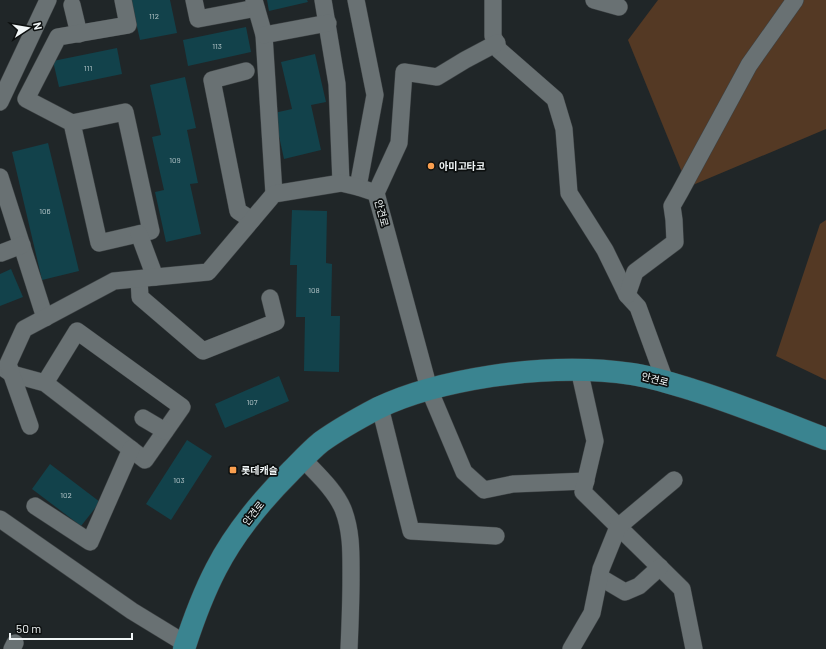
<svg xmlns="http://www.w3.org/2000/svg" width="826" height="649" viewBox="0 0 826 649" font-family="Barlow,'Noto Sans KR',sans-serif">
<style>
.green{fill:#543924}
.building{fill:#12424b}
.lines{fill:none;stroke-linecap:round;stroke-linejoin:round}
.minor-casing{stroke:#3d4244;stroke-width:18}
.major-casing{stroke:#3d4244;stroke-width:23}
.minor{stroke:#697173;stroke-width:17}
.major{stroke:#3a8490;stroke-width:22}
.poi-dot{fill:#fa9f4f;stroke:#0c0f0f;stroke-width:1.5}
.labels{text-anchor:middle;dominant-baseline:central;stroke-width:3.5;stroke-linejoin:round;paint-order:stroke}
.number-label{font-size:8px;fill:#b9c9cc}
.poi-label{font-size:10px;font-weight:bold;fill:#f1f6f7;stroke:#0c0f0f;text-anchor:start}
.street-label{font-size:10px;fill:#f1f6f7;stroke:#0c0f0f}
</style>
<rect width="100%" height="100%" fill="#202628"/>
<g class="green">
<path d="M658,0H826V129L688,187L628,40Z"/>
<path d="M826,220V380L776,356L820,224Z"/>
</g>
<g class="building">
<path d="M131,0H170L177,33L140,40Z"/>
<path d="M267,0H307L308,2L269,11Z"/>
<path d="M246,27L251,52L188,66L183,40Z"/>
<path d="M117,48L122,74L59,87L53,61Z"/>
<path d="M315,54L326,102L311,105L321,150L284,159L274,113L292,109L281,62Z"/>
<path d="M185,77L196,128L187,130L198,183L190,184L201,234L166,242L155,192L164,190L152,137L161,135L150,85Z"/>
<path d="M48,143L79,271L42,280L12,152Z"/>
<path d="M292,210L327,211L326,263L332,264L331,316H340L339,372L304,371L305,317H296L297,265H290Z"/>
<path d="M11,269L23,297L0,306V274Z"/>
<path d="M279,376L289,401L225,428L215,404Z"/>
<path d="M187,440L212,456L171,520L146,504Z"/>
<path d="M50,464L100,502L81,526L32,489Z"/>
</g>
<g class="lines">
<g class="minor-casing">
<g id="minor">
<path d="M194,0L198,19L256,8"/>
<path d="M254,0L264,35L274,194"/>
<path d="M323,0L337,84L341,183"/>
<path d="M356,0L375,95L358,187L376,193L429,389L464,472L484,490L513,484L586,481"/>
<path d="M493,0V36L499,50L555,99L564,129L569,193L605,250L627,295L638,307L665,381"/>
<path d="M594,0L619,7"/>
<path d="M72,5L79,34"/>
<path d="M264,35L328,23"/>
<path d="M246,71L212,80L238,211L252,220"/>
<path d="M0,102L48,0"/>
<path d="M72,123L99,243L151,231L125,112L72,123L26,99L58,37L128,25L123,0"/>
<path d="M0,177L45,318"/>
<path d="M376,193L399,143L404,72L437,77L465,60L497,43"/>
<path d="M139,234L155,277"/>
<path d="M1,253L22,245"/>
<path d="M139,279L140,297L203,351L276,322L270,298"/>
<path d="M627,295L635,272L675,242L674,220L672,206L680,192L749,65L795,0"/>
<path d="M5,369L12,374L45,383L77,331L182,407L145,460L45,383"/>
<path d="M579,369L595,441L583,492L682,589L694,649"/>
<path d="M380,407L411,531L496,536"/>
<path d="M143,418L165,431"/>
<path d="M30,426L8,364L24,329L114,281L208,272L274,194L341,183L358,187"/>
<path d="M303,459C317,474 335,490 343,509C352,532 351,555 351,579C351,602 350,626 349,649"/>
<path d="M35,506L90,542L131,449"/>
<path d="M0,519L132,611L186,644"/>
<path d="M599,578L603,579L625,592L639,586L660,567"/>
<path d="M12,649L15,643"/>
<path d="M571,649L592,613L601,569L618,527L674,480"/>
</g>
</g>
<g class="major-casing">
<path id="major" d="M184,649C193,621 203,594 216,569C235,532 261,501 290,472C300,462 310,451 321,442C339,429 359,418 378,408C413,391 453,382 492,376C539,369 585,367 632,374C653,377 673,384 693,390C738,404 782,422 826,439"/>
</g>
<use href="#minor" class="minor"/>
<use href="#major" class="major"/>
</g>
<g class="poi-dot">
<circle cx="431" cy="166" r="4"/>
<rect x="229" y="466" width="8" height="8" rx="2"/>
</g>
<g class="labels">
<g class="number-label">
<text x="154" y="16">112</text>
<text x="217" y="46">113</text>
<text x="88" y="68">111</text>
<text x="175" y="160">109</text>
<text x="45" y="211">106</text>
<text x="314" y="290">108</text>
<text x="252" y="402">107</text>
<text x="179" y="480">103</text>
<text x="66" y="495">102</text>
</g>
<g class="poi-label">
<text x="439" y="166">아미고타코</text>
<text x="241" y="470">롯데캐슬</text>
</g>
<g class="street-label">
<text transform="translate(382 213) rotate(75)">안견로</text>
<text transform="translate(655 379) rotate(14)">안견로</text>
<text transform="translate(253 513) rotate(-51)">안견로</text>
</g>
</g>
<g transform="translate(28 28) rotate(78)" stroke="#0c0f0f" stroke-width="3" paint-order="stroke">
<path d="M0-3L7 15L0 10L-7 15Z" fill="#f1f6f7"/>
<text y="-6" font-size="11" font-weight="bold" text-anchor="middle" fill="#f1f6f7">N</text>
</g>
<path d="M10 633v6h122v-6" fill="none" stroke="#f1f6f7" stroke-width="2"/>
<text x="16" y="633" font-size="12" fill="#f1f6f7" stroke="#0c0f0f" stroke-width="3" paint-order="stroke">50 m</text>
</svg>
